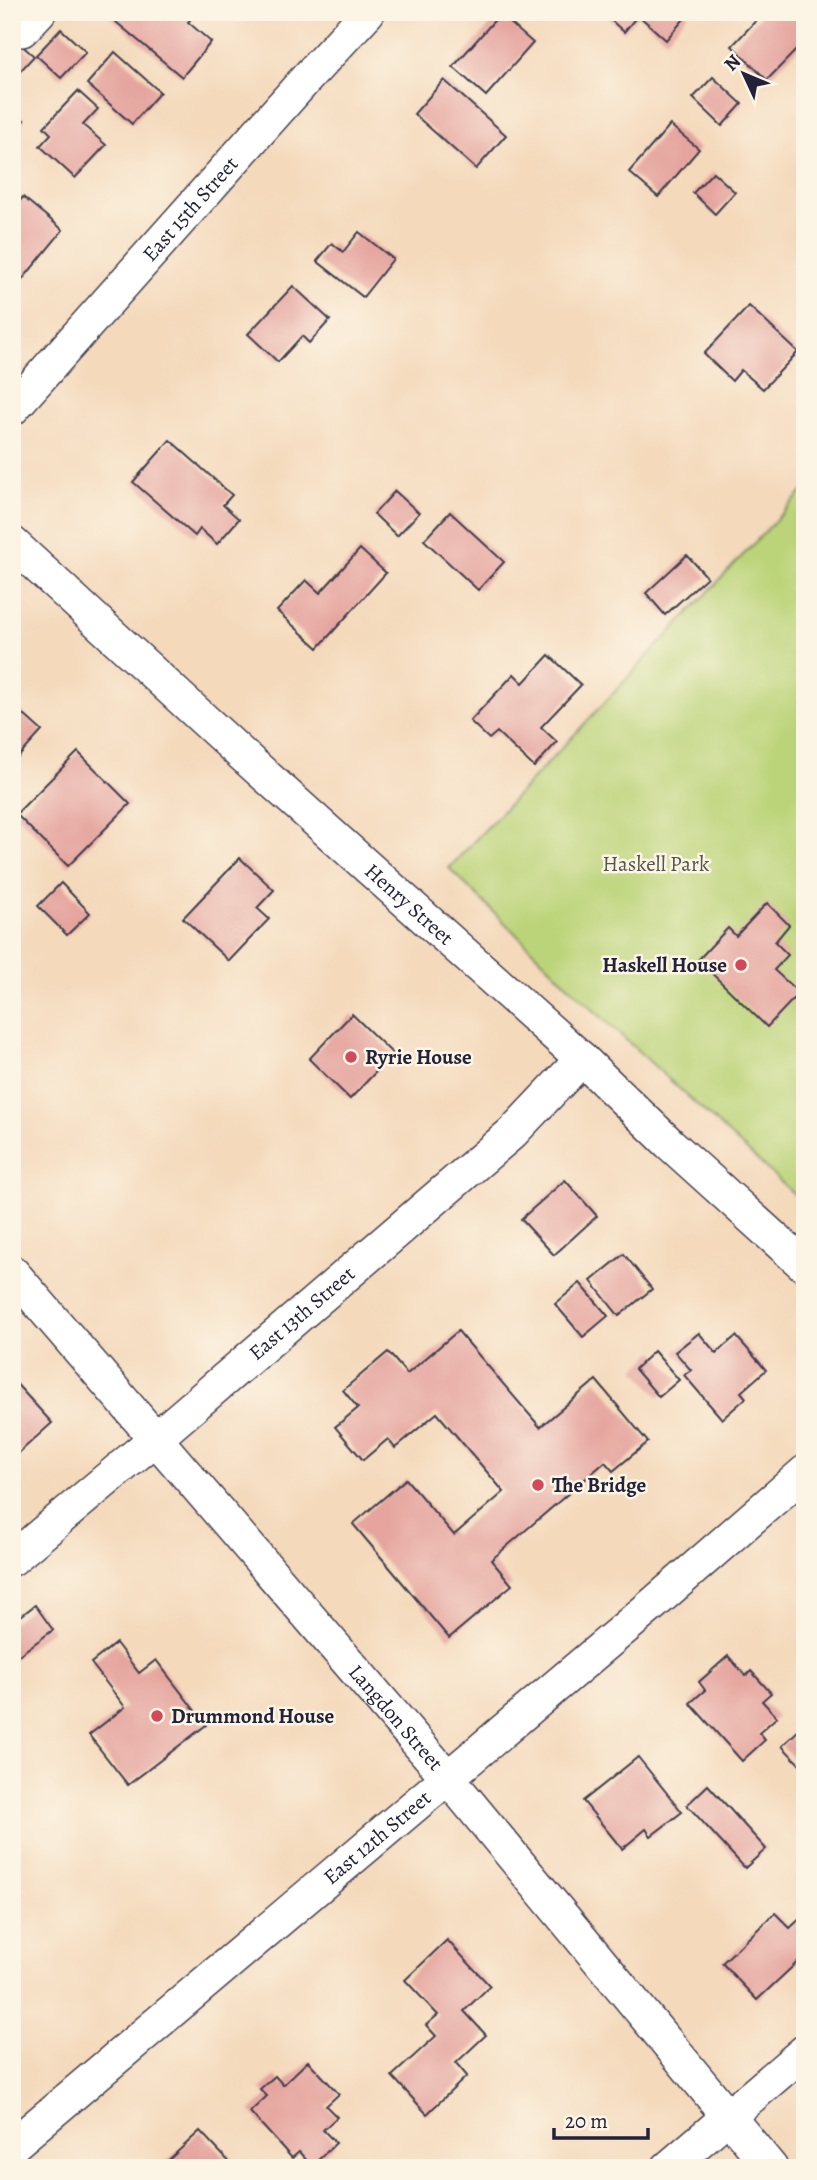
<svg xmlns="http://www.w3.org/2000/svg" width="817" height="2180" viewBox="0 0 817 2180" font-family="Alegreya,serif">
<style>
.green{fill:#bcd479;stroke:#6f7b5a;stroke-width:2}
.building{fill:#e5a49e}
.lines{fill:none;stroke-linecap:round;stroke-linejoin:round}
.minor-casing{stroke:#423d4e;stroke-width:36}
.minor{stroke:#fff;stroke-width:33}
.poi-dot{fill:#d1495b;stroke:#fcf5e5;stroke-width:2.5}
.labels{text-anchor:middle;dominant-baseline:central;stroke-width:5;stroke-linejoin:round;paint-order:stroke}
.street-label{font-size:21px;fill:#22223b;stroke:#fcf5e5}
.park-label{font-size:21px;fill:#50574e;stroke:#fcf5e5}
.poi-label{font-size:21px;font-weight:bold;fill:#22223b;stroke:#fcf5e5;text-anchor:start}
</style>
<rect width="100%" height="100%" fill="#fcf5e5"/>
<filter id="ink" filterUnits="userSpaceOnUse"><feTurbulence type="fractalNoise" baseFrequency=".0143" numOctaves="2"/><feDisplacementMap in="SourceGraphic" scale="14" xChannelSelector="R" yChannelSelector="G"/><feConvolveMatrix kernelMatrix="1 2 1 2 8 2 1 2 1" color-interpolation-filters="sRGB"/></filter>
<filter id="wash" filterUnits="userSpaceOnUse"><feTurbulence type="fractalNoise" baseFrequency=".00686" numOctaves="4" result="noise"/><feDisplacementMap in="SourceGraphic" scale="28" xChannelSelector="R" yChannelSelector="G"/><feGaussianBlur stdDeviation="1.57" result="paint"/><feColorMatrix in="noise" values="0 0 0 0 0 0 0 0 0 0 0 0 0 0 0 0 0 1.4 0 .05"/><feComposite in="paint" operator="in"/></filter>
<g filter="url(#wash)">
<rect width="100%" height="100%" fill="#f4d9bb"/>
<path class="green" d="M805,489V1204L587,1004L449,868Z"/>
<g id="blocks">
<g class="building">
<path d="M104,12H197L188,22L211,42L182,77Z"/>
<path d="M602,12H690L666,40L638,15L624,32Z"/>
<path d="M764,12H805V41L767,80L732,46Z"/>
<path d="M500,14L533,43L486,96L453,67Z"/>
<path d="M61,29L86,52L61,78L36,55Z"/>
<path d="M12,37L34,56L12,80Z"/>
<path d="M115,52L160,92L132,124L87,84Z"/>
<path d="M713,77L742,104L722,126L693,98Z"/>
<path d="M444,80L506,135L476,169L414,114Z"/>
<path d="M78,91L98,109L83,125L106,145L75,178L40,146L51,134L44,127Z"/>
<path d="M12,109L24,120L12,133Z"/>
<path d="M670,125L699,149L658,197L629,172Z"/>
<path d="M713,172L735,192L715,214L693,193Z"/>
<path d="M23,197L63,230L22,280L12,272V210Z"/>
<path d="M359,232L393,259L363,297L317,261L332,243L343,252Z"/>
<path d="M293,286L330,320L309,343L302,336L278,362L248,334Z"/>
<path d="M749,306L798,352L763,389L741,370L732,381L704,354Z"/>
<path d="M170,440L232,495L223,505L239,519L217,544L200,529L195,536L133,482Z"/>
<path d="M395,491L419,513L397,536L374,514Z"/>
<path d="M450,512L504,562L478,590L424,540Z"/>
<path d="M360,549L386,573L318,648L277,611L306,580L320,593Z"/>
<path d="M687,555L707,577L665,615L646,593Z"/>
<path d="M549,655L581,685L541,727L557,742L534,767L497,732L489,739L470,721L514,674L523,683Z"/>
<path d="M12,704L42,731L12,764Z"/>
<path d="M78,752L130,804L68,866L16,814Z"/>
<path d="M240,858L274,890L257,908L269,919L229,961L183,918Z"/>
<path d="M61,883L90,913L67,935L38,906Z"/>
<path d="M767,903L789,925L775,942L788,955L774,970L799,993L767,1027L698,960L728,928L736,936Z"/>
<path d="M352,1014L393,1054L350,1099L309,1059Z"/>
<path d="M565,1180L597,1216L554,1255L521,1219Z"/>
<path d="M624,1254L652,1289L619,1316L591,1281Z"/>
<path d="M580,1283L608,1316L583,1337L555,1304Z"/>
<path d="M458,1331L540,1427L596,1380L648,1442L613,1471L605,1462L491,1560L512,1585L449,1638L353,1524L406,1479L454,1535L504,1492L437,1413L395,1448L388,1439L363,1460L335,1427L358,1408L343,1390L388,1352L407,1374Z"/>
<path d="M699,1333L716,1353L736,1336L766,1370L741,1392L746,1398L722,1419L684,1375L691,1370L675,1352Z"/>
<path d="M654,1351L679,1380L659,1397L635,1369Z"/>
<path d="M12,1379L52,1423L12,1459Z"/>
<path d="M35,1605L53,1630L12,1660V1623Z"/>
<path d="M116,1643L139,1673L156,1660L206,1725L128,1785L89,1735L125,1707L91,1663Z"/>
<path d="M728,1656L746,1676L751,1671L771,1693L762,1701L777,1717L759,1733L765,1740L742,1761L690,1703L705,1690L699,1682Z"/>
<path d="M805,1724V1761L800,1765L782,1746Z"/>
<path d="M638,1757L682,1812L651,1836L646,1829L622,1849L583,1801Z"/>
<path d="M708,1785L766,1849L745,1868L687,1805Z"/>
<path d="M775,1913L790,1928L805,1914V1955L757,2000L722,1963Z"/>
<path d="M447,1940L490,1986L464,2011L486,2035L456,2063L467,2076L427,2114L392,2076L436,2036L426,2025L438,2015L405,1980Z"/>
<path d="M308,2061L339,2094L326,2106L337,2117L323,2130L336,2143L312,2166L299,2152L292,2158L250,2112L267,2096L260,2089L275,2076L283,2085Z"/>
<path d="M200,2131L235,2168H160Z"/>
</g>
</g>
</g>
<g filter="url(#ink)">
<use href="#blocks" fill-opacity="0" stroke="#423d4e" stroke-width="2"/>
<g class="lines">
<g class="minor-casing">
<g id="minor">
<path d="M22,30L39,12"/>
<path id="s1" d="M12,409L305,80L368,12"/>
<path id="s2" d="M12,543L238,751L582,1059L669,1143L805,1266"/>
<path id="s3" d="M12,1272L448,1778L771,2168"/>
<path id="s4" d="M12,1559L155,1439L512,1133L582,1059"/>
<path id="s5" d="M12,2146L652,1605L805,1472"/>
<path d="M668,2168L805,2051"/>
</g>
</g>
<use href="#minor" class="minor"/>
</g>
</g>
<g class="poi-dot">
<circle cx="741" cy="965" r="7"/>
<circle cx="351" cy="1057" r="7"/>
<circle cx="538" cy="1485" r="7"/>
<circle cx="157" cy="1716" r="7"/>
</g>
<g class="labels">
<g class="street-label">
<text stroke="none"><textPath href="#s1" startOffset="268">East 15th Street</textPath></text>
<text stroke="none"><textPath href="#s2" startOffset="537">Henry Street</textPath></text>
<text stroke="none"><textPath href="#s4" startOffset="380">East 13th Street</textPath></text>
<text stroke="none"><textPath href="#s3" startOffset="588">Langdon Street</textPath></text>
<text stroke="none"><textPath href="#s5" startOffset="478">East 12th Street</textPath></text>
</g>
<g class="park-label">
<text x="656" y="864">Haskell Park</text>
</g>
<g class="poi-label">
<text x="727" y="965" text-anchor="end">Haskell House</text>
<text x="365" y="1057">Ryrie House</text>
<text x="552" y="1485">The Bridge</text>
<text x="171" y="1716">Drummond House</text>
</g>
</g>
<rect width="817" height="2180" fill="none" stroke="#fcf5e5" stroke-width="42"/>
<g transform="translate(744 74) rotate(314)" stroke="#fcf5e5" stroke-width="5" paint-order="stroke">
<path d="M0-5L12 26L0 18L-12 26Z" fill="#22223b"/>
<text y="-10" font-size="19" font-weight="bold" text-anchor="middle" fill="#22223b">N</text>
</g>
<path d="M554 2128v10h94v-10" fill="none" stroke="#22223b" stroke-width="3.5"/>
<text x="565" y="2128" font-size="21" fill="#22223b" stroke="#fcf5e5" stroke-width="5" paint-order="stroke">20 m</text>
</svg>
